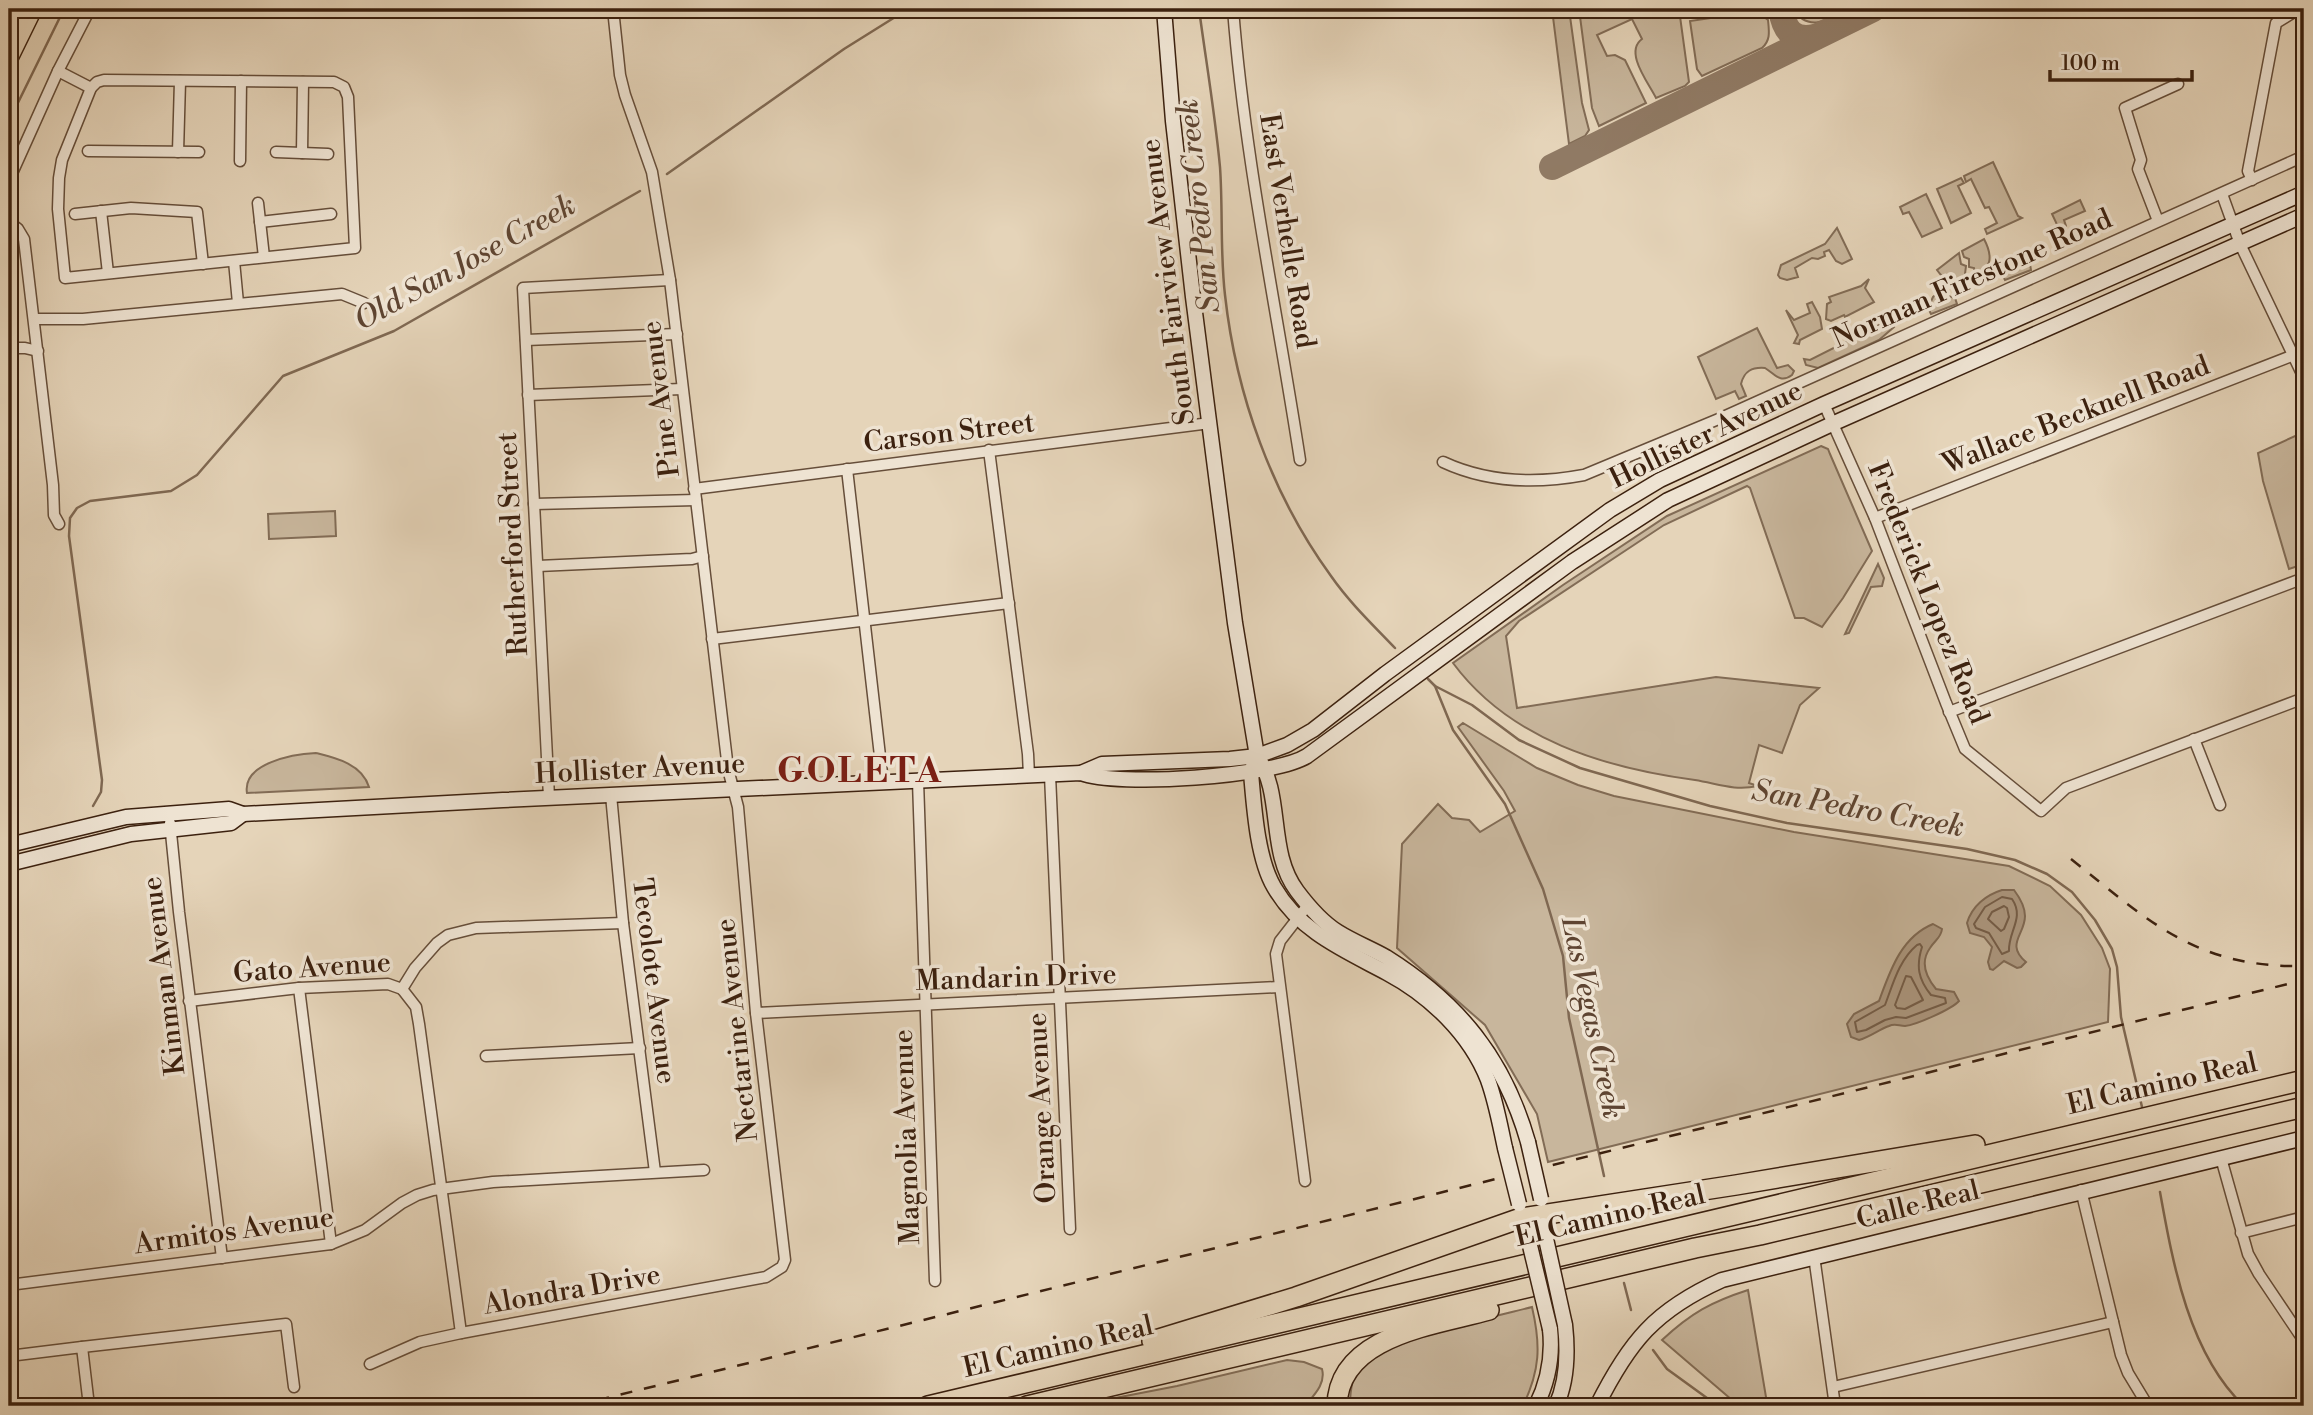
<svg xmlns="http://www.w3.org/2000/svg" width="2313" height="1415" viewBox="0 0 2313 1415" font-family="'Libre Bodoni',serif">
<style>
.green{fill:#c8b69c;stroke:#826c56;stroke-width:2}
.water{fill:#ac977f;stroke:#7f6852;stroke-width:2}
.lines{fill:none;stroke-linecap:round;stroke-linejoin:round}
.shore{stroke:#745c47;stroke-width:2}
.stream{stroke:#7f6852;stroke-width:2.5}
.taxiway{stroke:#907a64;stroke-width:26}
.street-casing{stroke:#664e3a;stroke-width:13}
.secondary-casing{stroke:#3c210f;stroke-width:17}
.highway-casing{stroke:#3c210f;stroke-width:22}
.street{stroke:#eee3d2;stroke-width:10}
.secondary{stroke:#eee3d2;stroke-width:14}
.highway{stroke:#e5d4b9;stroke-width:19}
.rail{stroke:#3c210f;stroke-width:2.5;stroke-dasharray:12 12;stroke-linecap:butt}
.secondary-bridge-casing{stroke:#3c210f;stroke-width:17;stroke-linecap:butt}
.secondary-bridge{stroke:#eee3d2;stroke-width:14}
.labels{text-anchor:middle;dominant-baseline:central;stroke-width:7;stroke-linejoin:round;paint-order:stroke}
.street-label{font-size:28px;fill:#3c210f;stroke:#eee3d2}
.water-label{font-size:30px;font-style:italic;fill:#5e4431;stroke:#eee3d2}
.district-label{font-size:35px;font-weight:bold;letter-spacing:2px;fill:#7a1f14;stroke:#eee3d2}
</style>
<rect width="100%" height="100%" fill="#e5d4b9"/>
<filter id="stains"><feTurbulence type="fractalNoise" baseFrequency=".00286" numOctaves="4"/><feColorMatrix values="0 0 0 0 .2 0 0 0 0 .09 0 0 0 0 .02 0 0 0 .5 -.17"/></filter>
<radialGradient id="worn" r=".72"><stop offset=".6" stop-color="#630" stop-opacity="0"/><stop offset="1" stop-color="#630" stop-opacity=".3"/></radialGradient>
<g class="green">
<path d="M1552,9H1569L1582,103L1589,130L1585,136L1569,144Z"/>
<path d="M1579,9H1679L1689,82L1685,86L1656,98C1648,82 1624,52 1642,39L1632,19L1597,35L1607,56L1615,55L1625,60L1646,103L1599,126L1592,108Z"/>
<path d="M1794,9H1852C1833,18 1807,34 1794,9Z"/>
<path d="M1752,12L1759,13L1768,20C1769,31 1771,40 1762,48L1702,76L1697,69L1690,21Z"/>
<path d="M1993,162L2018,216L2022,218L1987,234L1985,229L1997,223L1989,207L1985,208L1971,179L1966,182L1964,176Z"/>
<path d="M1961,178L1964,183L1958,186L1971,213L1951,223L1937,189Z"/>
<path d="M1926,194L1942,228L1922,237L1909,212L1903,214L1900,207Z"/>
<path d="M2080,200L2085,211L2064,220L2066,226L2060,231L2052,214Z"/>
<path d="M1837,228L1852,259L1842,264L1836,261L1829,250L1824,252L1825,256L1818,259L1812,258L1795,268L1798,277L1787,280L1780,278L1778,275L1781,265L1825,244Z"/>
<path d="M1984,239C1993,256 1992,268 1975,278L1974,268L1969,267V259L1964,257L1962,251Z"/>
<path d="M1959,253L1961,264L1966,266L1965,274L1972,279L1970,281C1955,284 1945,282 1937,270Z"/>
<path d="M2012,260L2030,264L2031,270L2005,280L2002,274L2007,263Z"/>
<path d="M1869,279L1865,288L1874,302L1845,317L1844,315L1831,321L1826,319L1827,304L1831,302L1829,297L1861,286Z"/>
<path d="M1938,293L1955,298L1957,304L1931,314L1928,308L1933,297Z"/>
<path d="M1812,302L1820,317L1822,329L1800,340L1799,344L1794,343L1798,335L1786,310L1794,320L1810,313L1807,304Z"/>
<path d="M1889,320L1894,327L1879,340L1818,368L1806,365L1804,359L1810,360Z"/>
<path d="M1757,328L1777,368L1788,365L1794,371L1792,375C1780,384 1775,374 1765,368C1752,367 1744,371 1741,384L1746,396L1739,399L1735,391L1716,399L1698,357Z"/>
<path d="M2304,432V564L2289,569L2263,481L2258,453Z"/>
<path d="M1821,446L1828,449L1830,454L1872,551L1843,598L1822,627L1804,618H1795L1750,488L1747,486L1664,525L1519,621L1506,636L1517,708L1716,677L1819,688L1800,705L1782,753L1759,745L1749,783L1758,786C1734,791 1719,784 1695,780C1605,768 1510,740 1453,663L1563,585L1667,516Z"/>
<path d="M335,511L336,536L269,539L268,514Z"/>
<path d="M1878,564L1884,578L1882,586L1871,587L1849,633L1845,634Z"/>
<path d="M1463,723L1537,768L1578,785L1614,796L1794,832L2009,866L2050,886L2081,915L2102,948L2110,969L2108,1022L1548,1162L1537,1114L1485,1025L1397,948L1402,844L1438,804L1452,818L1469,820L1480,832L1515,811L1504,791L1458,727Z"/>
<path d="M316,753C336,758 362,764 369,787L247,793C242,763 294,754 316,753Z"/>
<path d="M1748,1290L1766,1397L1759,1406H1739L1662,1340C1691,1313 1711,1302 1748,1290Z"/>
<path d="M1532,1307C1541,1346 1540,1370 1523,1406H1350C1350,1393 1352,1375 1361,1365C1385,1340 1494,1317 1532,1307Z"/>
<path d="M1287,1360L1304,1362L1322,1369C1326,1384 1314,1395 1305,1406L1079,1405L1177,1386Z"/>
</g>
<g class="water">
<path d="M2002,890H2014C2020,898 2025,906 2025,916C2025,935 2005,944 2026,962L2021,967L2017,968L2004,961L1993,970L1990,969L1988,962L1992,947L1984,937L1970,933L1967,923C1972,906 1986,895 2002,890Z"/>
<path d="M1933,924L1942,929C1941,938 1935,940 1930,948C1920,962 1926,977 1936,989L1954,992L1959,1001C1952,1009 1916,1025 1905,1026C1899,1026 1895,1023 1889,1026C1878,1030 1870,1037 1859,1040L1851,1037L1847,1024L1854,1014L1879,1001C1890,971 1901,937 1933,924Z"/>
</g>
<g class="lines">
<g class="shore">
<path d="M2002,897L2012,899C2025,918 2008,931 2009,951L2002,954L1989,933L1976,928L1974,924L1985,907Z"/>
<path d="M2004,906L2007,908L2009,917L2004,929L2001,931L1988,919L1992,912Z"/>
<path d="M1917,945L1920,944L1922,947C1916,966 1918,979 1931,995L1945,998L1946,1003L1906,1018L1896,1017L1885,1020L1866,1030L1857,1032L1855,1022L1885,1005C1893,984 1899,960 1917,945Z"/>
<path d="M1906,976L1911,977L1923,1000L1905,1009L1897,1008L1895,1005Z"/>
</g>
<g class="stream">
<path d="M1199,9C1206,61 1215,114 1220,167C1223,210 1220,253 1225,295C1236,395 1272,495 1331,576C1349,602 1373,625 1395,648"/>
<path d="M9,121L64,9"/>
<path d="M667,174L844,49L908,9"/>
<path d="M1428,679L1435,686L1472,705L1519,740L1580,768L1710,806L1787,823L1967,849L2015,860L2047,874L2072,892L2095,920L2112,949L2117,967L2121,1017L2142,1107"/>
<path d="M1435,686L1453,730L1505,804L1543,889L1563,956L1569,1018L1604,1176"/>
<path d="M93,806L101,792L102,780L69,536L70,518L77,508L90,501L171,491L197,475L283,376L394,331L640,191"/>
<path d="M2160,1192C2173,1264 2189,1354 2244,1406"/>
<path d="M1624,1283L1631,1310"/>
<path d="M1653,1350L1667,1369L1718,1406"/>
</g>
<g class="taxiway">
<path d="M1781,9C1784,29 1792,42 1815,37"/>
<path d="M1552,167L1873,9"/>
</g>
<g class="street-casing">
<g id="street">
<path d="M1233,9C1245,161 1277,310 1300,460"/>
<path d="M58,71L91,88"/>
<path d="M104,80L334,82L344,87L348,97L355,248L65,278L58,209L59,178L62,160L91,88L97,82Z"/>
<path d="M88,151L199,152"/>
<path d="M178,152L180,81"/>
<path d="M276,152L328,154"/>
<path d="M302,153L303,82"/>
<path d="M240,161L241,81"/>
<path d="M9,180L58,71L90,9"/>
<path d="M2252,180L2248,171L2276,23L2297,10"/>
<path d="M2222,194L2240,244L2304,378"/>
<path d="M258,203L264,257"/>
<path d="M101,211L108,273"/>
<path d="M75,214L131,208L197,212L203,264"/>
<path d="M2158,221L2138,169L2141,160L2125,108L2178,84"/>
<path d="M9,222L18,229L24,239L53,485L54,515L59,524"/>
<path d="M260,222L331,214"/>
<path d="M234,261L238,303"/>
<path d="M34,319H83L342,294L364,303"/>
<path d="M526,340L677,334"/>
<path d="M9,348H25L38,351"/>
<path d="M528,395L682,389"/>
<path d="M1824,404L1875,518L1946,703L1965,749L2041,811L2066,788L2304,698"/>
<path d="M989,450L1028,754L1029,776"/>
<path d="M1443,462C1488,483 1536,484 1584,475L1721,418L2304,156"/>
<path d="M847,469L883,782"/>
<path d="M694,489L1210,423"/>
<path d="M534,504L696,500"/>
<path d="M1875,518L2294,355"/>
<path d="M538,566L692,559L703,556"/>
<path d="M712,639L1009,603"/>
<path d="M1949,712L2304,578"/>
<path d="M2194,739L2220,805"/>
<path d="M1050,775L1070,1229"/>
<path d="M918,781L935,1281"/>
<path d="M611,795L623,923L655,1172"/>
<path d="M549,797L523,288L670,280"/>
<path d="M170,823L179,912L222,1258"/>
<path d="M299,988L331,1244"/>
<path d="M402,989L416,1007L419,1024L461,1333"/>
<path d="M402,989L415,968L437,943L448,935L476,928L623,923"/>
<path d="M189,1001L299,988L388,984L402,989"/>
<path d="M756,1013L1279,987"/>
<path d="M486,1056L640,1048"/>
<path d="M2221,1158L2248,1254L2259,1274L2304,1341"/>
<path d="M1305,1181L1276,954L1280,941L1308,905"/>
<path d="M2081,1190L2121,1355L2128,1373L2148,1406"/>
<path d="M2241,1233L2304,1217"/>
<path d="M1814,1256L1835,1406"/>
<path d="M9,1285L331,1244L365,1230L402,1203L417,1195L433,1190L493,1182L704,1170"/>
<path d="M82,1347L286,1324L294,1387"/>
<path d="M9,1356L82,1347L89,1406"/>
<path d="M370,1364L420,1342L461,1333L766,1277L782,1267L785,1260L756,1013L738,807L728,769L670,280L652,172L625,95L620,75L613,9"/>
<path d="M1833,1387L2113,1322"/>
</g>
</g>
<g class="secondary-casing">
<g id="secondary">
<path d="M1164,9L1173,121L1193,297L1235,623L1257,756C1284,795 1267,851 1297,891C1309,907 1322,922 1338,932C1354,942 1370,948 1386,957C1459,1003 1504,1058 1528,1142"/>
<path d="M1254,763L1251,773C1254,806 1257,858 1274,887C1300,932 1344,950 1387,973C1430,996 1470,1034 1488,1080C1496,1102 1500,1125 1505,1148"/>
<path d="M1081,773L1102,764L1230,759L1257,756L1287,745L1313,730L1385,674L1610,510L1660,480L1824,404L2304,193"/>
<path d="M9,845L126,817L229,809L243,814L503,800L1081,773C1117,787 1274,777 1307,756L1572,562L1668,500L1832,424L2304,215"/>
<path d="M9,864L131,834L231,823L243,814"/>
<path d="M1536,1406C1548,1382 1553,1356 1550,1329"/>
<path d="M1556,1406C1567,1382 1568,1352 1565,1325"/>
<path d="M1597,1406C1629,1342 1655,1310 1722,1280L2304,1138"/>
</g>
</g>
<g class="highway-casing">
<g id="highway">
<path d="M9,56L32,9"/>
<path d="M1152,1341L1296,1297L1521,1218L1736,1185L1975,1145"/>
<path d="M928,1406L2304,1080"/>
<path d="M1027,1406L1695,1248L1760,1235L2304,1107"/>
<path d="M1337,1406C1338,1335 1436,1325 1489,1310"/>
</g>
</g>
<use href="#street" class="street"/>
<use href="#secondary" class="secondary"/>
<use href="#highway" class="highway"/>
<g class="rail">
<path d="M2071,859C2150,922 2196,968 2304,966"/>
<path d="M574,1406L2304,980"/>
</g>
<g class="secondary-bridge-casing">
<g id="secondary-bridge">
<path d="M1528,1142L1541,1199"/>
<path d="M1505,1148L1519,1204"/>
<path d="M1543,1225L1565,1325"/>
<path d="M1526,1229L1550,1329"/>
</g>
</g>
<use href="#secondary-bridge" class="secondary-bridge"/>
</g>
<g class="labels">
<g class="street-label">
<text transform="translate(1287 231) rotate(81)">East Verhelle Road</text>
<text transform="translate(1972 279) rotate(-24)">Norman Firestone Road</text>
<text transform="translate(1168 282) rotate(-97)">South Fairview Avenue</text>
<text transform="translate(661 399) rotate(-97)">Pine Avenue</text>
<text transform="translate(2076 415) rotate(-21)">Wallace Becknell Road</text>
<text transform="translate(949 433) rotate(-7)">Carson Street</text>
<text transform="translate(1706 435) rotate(-26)">Hollister Avenue</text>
<text transform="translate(513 544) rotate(-93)">Rutherford Street</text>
<text transform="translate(1928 593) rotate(68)">Frederick Lopez Road</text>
<text transform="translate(640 769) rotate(-3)">Hollister Avenue</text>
<text transform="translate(312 968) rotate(-4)">Gato Avenue</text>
<text transform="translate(164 976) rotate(-97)">Kinman Avenue</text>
<text transform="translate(1016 978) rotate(-2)">Mandarin Drive</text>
<text transform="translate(654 981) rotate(83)">Tecolote Avenue</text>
<text transform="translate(737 1030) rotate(-96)">Nectarine Avenue</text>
<text transform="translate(2162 1084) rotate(-13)">El Camino Real</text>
<text transform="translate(1042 1108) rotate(-93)">Orange Avenue</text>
<text transform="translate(907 1137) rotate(-92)">Magnolia Avenue</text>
<text transform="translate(1918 1205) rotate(-14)">Calle Real</text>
<text transform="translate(1610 1216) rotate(-13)">El Camino Real</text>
<text transform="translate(234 1231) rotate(-8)">Armitos Avenue</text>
<text transform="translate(572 1290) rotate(-10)">Alondra Drive</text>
<text transform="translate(1058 1347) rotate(-13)">El Camino Real</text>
</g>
<g class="water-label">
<text transform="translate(1199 206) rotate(-96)">San Pedro Creek</text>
<text transform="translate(465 263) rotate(-29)">Old San Jose Creek</text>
<text transform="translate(1858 809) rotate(10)">San Pedro Creek</text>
<text transform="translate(1592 1018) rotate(78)">Las Vegas Creek</text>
</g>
<g class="district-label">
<text x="860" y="771">GOLETA</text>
</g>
</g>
<rect width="2313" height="1415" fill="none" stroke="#e5d4b9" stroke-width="35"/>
<rect x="10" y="10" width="2292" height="1394" fill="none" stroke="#3c210f" stroke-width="3.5"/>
<rect x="18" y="18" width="2278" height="1380" fill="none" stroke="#3c210f" stroke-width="2"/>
<path d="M2050 70v10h142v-10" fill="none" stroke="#3c210f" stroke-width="3.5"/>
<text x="2061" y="70" font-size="21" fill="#3c210f" stroke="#eee3d2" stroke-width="5" paint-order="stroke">100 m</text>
<rect width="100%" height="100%" filter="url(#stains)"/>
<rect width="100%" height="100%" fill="url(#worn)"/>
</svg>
